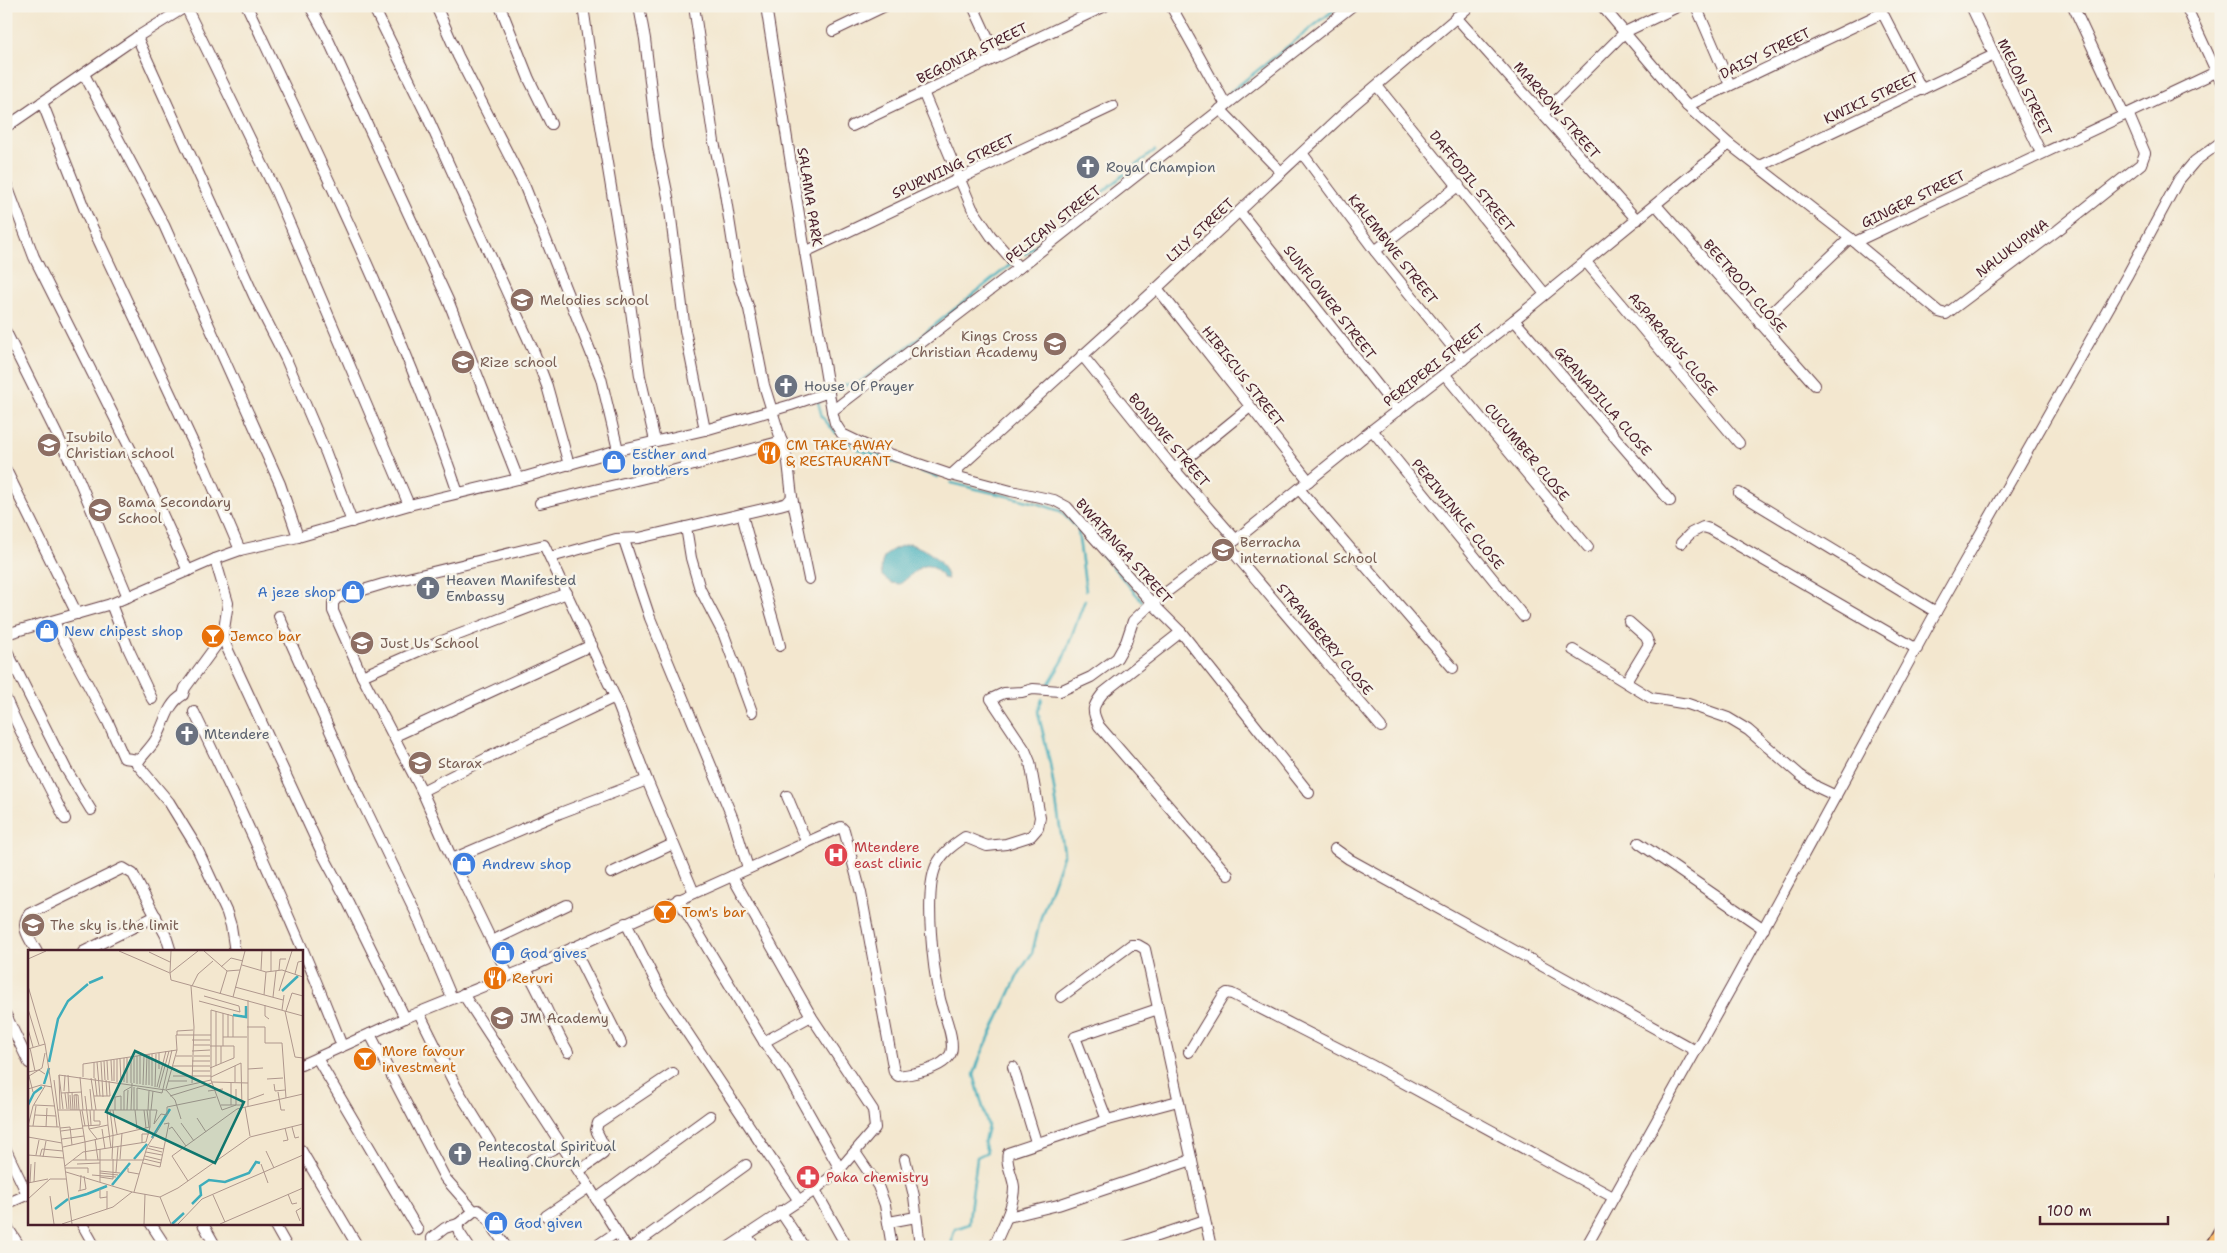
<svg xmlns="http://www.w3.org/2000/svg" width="2227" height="1253" viewBox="0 0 2227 1253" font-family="'Shantell Sans',sans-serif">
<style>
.water{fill:#3eadbb;stroke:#446673}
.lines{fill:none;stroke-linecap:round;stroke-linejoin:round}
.stream{stroke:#3eadbb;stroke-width:2.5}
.minor-casing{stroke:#633d44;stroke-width:12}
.major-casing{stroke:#633d44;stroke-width:15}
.minor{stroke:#fff;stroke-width:10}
.major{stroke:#fbbe6e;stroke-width:12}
.labels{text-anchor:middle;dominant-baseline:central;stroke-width:5;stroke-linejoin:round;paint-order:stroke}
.street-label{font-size:14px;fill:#4a1f2b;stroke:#f7f3e8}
.worship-label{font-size:14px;fill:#5b616d;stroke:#f7f3e8;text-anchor:start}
.education-label{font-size:14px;fill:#785e54;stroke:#f7f3e8;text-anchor:start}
.food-label{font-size:14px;fill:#c56008;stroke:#f7f3e8;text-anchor:start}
.shop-label{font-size:14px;fill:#366cbe;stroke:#f7f3e8;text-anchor:start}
.health-label{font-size:14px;fill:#be3a42;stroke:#f7f3e8;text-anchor:start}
.inset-river{fill:none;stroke:#3eadbb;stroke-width:2.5}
.inset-road{fill:none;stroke:#af978d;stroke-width:1}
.view{fill:#0f766e;fill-opacity:0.15;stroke:#0f766e;stroke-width:2.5}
.inset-edge{fill:none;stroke:#4a1f2b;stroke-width:2.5}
</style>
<rect width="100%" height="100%" fill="#f7f3e8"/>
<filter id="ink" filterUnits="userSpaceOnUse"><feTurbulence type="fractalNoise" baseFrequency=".02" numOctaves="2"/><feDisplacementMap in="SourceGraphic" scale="10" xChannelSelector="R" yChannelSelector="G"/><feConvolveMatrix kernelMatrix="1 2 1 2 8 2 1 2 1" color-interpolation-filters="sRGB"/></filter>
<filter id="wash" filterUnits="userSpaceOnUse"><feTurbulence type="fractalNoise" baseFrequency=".0096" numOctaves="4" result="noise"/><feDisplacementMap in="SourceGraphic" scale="20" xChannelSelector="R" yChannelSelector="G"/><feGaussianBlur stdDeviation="1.12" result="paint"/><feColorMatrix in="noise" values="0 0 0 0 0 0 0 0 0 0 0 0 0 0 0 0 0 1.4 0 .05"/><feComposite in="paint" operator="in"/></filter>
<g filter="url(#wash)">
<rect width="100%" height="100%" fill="#f3e7cf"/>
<path class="water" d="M910,544C929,550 942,559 948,579L943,578C925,553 917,572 900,584L891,583L882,576C878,555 891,548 910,544Z"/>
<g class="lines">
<g class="stream">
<path d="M1230,92L1339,6"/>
<path d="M1025,254L1155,150"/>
<path d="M842,386L859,382L892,359L1010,265"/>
<path d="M818,402L822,417L836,433"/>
<path d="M842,439L857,449L938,477"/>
<path d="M951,483L1036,503L1060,511L1088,538L1142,601"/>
<path d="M1078,531L1086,591"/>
<path d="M1048,685L1062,662L1085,600"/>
<path d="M952,1247V1238L955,1229L969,1224C970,1201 975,1179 977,1157L987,1152L984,1142L988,1126L974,1075L980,1057L1018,975L1032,953L1041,917L1064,853L1050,763L1038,712L1042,699"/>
</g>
</g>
</g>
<g filter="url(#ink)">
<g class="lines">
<g class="minor-casing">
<g id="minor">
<path d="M247,6C322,167 401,324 458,493"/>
<path d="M310,6L327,37L448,300L518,479"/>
<path d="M373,6L426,114L534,352L547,386L569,465"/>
<path d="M436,6L458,56L525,187L601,378L618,450"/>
<path d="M500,6L529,79L551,124"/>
<path d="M583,6L594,84L629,296L640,376L655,441"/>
<path d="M639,6L645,39L658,148L669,202L685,330L705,430"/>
<path d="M766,6L805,252L832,411L1019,268L1352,6"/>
<path d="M973,6L996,56"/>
<path d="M1171,6L1226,105"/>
<path d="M1602,6L1687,106L1729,144L1850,238L1939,312L1946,314L2058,230L2141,164L2145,153L2128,113"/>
<path d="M1696,6L1730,85"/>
<path d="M1879,6L1922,90"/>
<path d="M1971,6L2041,153"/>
<path d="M2073,6L2124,115"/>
<path d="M2186,6L2221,82"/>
<path d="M186,7L276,192L409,505"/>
<path d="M1456,17L1637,220"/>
<path d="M833,31L885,6"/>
<path d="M137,37L254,296L286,359L326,453L352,522"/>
<path d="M84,74L164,225L280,484L298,537"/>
<path d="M1377,86L1545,294"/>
<path d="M923,92L972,208L991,236L1019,268"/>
<path d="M42,102L88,218L205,468L240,550"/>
<path d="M1687,106L1882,13"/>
<path d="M1220,109L1281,172"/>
<path d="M1543,114L1625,32L1679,6"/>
<path d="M852,126L1105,6"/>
<path d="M6,127L137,37L187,6"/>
<path d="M1302,153L1375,251L1463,360"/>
<path d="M1760,166L1994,55"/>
<path d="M6,183L34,257L155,498L188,571"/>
<path d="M1656,205L1815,385"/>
<path d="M1240,212L1398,411"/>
<path d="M1855,242L2216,72"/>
<path d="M1375,251L1459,185"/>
<path d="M805,252L1113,106"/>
<path d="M1586,262L1739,443"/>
<path d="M1157,288L1309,481"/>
<path d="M1514,320L1670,501"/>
<path d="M1760,324L1850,238"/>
<path d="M6,332L77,475L128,597"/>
<path d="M1082,355L1174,469L1236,540"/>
<path d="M1445,375L1588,547"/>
<path d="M832,411L835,423L842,434L869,447L951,475L1011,491L1054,500L1067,507L1152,603L1181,632L1309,793"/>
<path d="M1372,430L1523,616"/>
<path d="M1174,469L1250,407"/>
<path d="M6,470L77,614"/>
<path d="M951,475L1157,288L1351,107L1470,6"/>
<path d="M1299,489L1453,668"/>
<path d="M1739,493L1936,612"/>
<path d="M792,497L809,579"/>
<path d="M540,503L657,475L782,441"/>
<path d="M742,514C753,559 769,601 780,646"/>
<path d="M686,527L691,558L700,589L724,635L752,712"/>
<path d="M624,540L650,618L733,819L748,868"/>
<path d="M1681,543L1691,533L1703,527L1710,529L1917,649"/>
<path d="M1228,546L1381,727"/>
<path d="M551,557L616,539L639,538L780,505L787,503L792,497L788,462L764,385L749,309L738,276L724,187L714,142L694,6"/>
<path d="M215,559L228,603L223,636L227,648L322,853L345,896L405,1018"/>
<path d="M111,604L128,648L152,699"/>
<path d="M279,616L355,787L416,913L452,998"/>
<path d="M54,622L108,722L124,758L139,760"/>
<path d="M1181,632L1103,693C1092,707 1091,710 1099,726L1228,875"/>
<path d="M6,634L111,604L215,559L240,550L298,537L409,505L518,479L618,450L705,430L791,405L829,392"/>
<path d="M223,636L185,688L183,695C167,704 165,724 156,739C151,748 142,755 137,764L169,802L196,846L227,913L231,926L235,952"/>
<path d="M6,649L66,769L91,810"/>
<path d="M1573,650L1651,698L1688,704L1728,718L1748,730L1800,775L1817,787L1836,796"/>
<path d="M362,676L437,643L567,593"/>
<path d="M1626,682L1649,644L1646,637L1629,622"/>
<path d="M6,699C23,740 46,779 65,819"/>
<path d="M194,712C247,821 298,933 342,1046"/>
<path d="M395,736L592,645"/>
<path d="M422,791L487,758L615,697"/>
<path d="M787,796L806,841"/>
<path d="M1639,843L1764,929"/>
<path d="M1335,849L1349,859L1696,1051"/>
<path d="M452,859L560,813L647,780"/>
<path d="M611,873L673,844"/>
<path d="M2220,875H2221"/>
<path d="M678,899L764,1042L785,1071L840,1169"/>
<path d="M626,923L663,996L799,1201"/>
<path d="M492,941L567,905"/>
<path d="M573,947L621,1043"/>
<path d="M37,952C30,939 19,927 29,914L123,868L133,874L166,936L171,952"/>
<path d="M83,952L156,916"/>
<path d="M526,969C542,996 552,1024 568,1052"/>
<path d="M508,975L452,859L422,791L362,676L333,611V603L337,598L383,584L544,545L615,697L647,780L694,893"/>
<path d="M463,994L589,1187L626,1247"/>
<path d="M1061,997L1131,945H1138L1145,949L1211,1247"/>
<path d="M419,1013L456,1087L490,1142"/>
<path d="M6,1015L29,1063"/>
<path d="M370,1034L445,1178L474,1211"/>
<path d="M764,1042L811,1016"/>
<path d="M1189,1052L1223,996L1227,993L1232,994L1371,1065L1613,1197"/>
<path d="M317,1058L418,1230"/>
<path d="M301,1065L405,1018L526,969L841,827L844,830L861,893L894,1072L898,1076C914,1074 941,1069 950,1055C957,1043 943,1012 940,999C933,970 924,893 936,866C942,853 953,845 965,837L987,846L1006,844L1031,836L1038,828L1040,817L1030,762L1025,750L991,699L1004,693L1022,692L1033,689L1060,691L1091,677L1117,658L1126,642L1133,621L1152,603L1228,546L1372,430L1514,320L1729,144"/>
<path d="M1013,1067L1036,1142"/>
<path d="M1107,1120L1075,1037L1158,1009"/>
<path d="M6,1150L27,1194"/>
<path d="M301,1150L358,1247"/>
<path d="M855,1152L878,1186L885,1205L892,1247"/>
<path d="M905,1159L914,1196L920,1247"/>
<path d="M531,1160L561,1145"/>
<path d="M579,1171L603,1154L605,1148L596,1130L598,1123L673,1073"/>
<path d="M815,1190L847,1247"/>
<path d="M596,1199L710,1116"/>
<path d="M6,1204L29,1194"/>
<path d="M780,1211L804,1247"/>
<path d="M546,1216L589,1187"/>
<path d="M1008,1217L1058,1205L1192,1160"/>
<path d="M889,1222L916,1217"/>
<path d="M82,1224L95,1247"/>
<path d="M151,1224L166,1247"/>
<path d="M203,1224L216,1247"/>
<path d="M274,1224L287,1247"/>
<path d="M6,1225L20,1247"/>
<path d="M746,1235L755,1247"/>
<path d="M432,1238L445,1228L458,1224"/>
<path d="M469,1247L459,1232L457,1225L474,1211L478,1210L486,1216L506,1247"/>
<path d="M595,1247L617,1232"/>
<path d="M632,1247L746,1165"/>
<path d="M729,1247L815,1190L840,1169L875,1128L873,1110L811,1016L732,876"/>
<path d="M994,1247C1001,1228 1014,1208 1014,1187C1013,1175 1005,1164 1008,1153L1107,1120L1178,1101"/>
<path d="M1124,1247L1205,1220"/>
<path d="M1586,1247L1732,986L1936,612L2128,274L2178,181L2195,161L2221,142"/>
</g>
</g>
<g class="major-casing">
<path id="major" d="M2211,1247L2221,1230"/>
</g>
<use href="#minor" class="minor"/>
<use href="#major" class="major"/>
</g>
</g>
<defs>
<g id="church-disc" transform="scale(1.25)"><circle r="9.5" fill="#6b7280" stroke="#f7f3e8"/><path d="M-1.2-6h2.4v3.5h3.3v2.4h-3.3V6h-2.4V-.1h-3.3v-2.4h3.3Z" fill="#fff"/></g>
<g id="school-disc" transform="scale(1.25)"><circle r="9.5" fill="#8d6e63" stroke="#f7f3e8"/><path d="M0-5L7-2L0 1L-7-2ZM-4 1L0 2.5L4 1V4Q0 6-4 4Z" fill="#fff"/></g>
<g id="restaurant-disc" transform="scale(1.25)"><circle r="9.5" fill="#e8710a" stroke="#f7f3e8"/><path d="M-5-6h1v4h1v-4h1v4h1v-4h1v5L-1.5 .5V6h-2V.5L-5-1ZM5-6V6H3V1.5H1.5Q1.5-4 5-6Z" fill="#fff"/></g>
<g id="shop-disc" transform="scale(1.25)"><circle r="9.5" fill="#3f7fe0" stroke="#f7f3e8"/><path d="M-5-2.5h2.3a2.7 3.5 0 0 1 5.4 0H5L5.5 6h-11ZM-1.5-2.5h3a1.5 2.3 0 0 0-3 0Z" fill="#fff"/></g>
<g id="bar-disc" transform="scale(1.25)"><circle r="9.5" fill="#e8710a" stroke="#f7f3e8"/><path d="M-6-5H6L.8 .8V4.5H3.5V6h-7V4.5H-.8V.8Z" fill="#fff"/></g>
<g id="hospital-disc" transform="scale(1.25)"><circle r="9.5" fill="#e0444e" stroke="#f7f3e8"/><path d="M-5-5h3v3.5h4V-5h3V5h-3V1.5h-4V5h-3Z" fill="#fff"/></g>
<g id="pharmacy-disc" transform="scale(1.25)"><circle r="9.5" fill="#e0444e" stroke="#f7f3e8"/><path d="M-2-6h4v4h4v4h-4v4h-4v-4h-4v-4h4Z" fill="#fff"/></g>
</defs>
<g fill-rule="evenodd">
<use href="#church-disc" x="1088" y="167"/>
<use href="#school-disc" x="522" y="300"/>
<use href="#school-disc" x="1055" y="344"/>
<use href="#school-disc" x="463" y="362"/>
<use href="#church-disc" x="786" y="386"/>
<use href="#school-disc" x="49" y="445"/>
<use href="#restaurant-disc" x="769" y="453"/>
<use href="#shop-disc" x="614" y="462"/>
<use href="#school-disc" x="100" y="510"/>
<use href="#school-disc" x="1223" y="550"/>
<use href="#church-disc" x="428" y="588"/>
<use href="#shop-disc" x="353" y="592"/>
<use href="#shop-disc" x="47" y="631"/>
<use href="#bar-disc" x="213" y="636"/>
<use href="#school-disc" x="362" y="643"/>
<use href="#church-disc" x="187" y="734"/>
<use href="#school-disc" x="420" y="763"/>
<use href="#hospital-disc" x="836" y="855"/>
<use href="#shop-disc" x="464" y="864"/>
<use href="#bar-disc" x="665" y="912"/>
<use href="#school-disc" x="33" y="925"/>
<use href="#shop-disc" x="503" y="953"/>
<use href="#restaurant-disc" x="495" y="978"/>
<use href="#school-disc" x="502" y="1018"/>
<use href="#bar-disc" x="365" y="1059"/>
<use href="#church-disc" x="460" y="1154"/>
<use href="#pharmacy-disc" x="808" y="1177"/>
<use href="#shop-disc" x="496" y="1223"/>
</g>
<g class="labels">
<g class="street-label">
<text transform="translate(972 53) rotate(-26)">BEGONIA STREET</text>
<text transform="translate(1765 53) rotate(-26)">DAISY STREET</text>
<text transform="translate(2025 87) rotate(64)">MELON STREET</text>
<text transform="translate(1871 98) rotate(-25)">KWIKI STREET</text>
<text transform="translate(1557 110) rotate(49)">MARROW STREET</text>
<text transform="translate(953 166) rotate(-25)">SPURWING STREET</text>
<text transform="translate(1472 181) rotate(51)">DAFFODIL STREET</text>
<text transform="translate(810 197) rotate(81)">SALAMA PARK</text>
<text transform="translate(1913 199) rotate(-26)">GINGER STREET</text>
<text transform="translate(1053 224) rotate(-38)">PELICAN STREET</text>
<text transform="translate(1200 230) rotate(-43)">LILY STREET</text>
<text transform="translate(2012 248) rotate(-37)">NALUKUPWA</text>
<text transform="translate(1393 249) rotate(52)">KALEMBWE STREET</text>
<text transform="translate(1745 286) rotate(49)">BEETROOT CLOSE</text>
<text transform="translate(1330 302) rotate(52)">SUNFLOWER STREET</text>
<text transform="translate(1673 344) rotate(50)">ASPARAGUS CLOSE</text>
<text transform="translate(1434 365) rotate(-38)">PERIPERI STREET</text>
<text transform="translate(1243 376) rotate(52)">HIBISCUS STREET</text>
<text transform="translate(1603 401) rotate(49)">GRANADILLA CLOSE</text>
<text transform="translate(1169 440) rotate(50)">BONDWE STREET</text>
<text transform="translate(1527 452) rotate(50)">CUCUMBER CLOSE</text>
<text transform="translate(1458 514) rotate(51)">PERIWINKLE CLOSE</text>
<text transform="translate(1124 551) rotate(48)">BWATANGA STREET</text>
<text transform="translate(1325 639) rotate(50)">STRAWBERRY CLOSE</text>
</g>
<g class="worship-label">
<text x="1106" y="167">Royal Champion</text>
<text x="804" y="386">House Of Prayer</text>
<text x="446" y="580">Heaven Manifested<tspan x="446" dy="16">Embassy</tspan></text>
<text x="204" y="734">Mtendere</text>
<text x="478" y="1146">Pentecostal Spiritual<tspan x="478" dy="16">Healing Church</tspan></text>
</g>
<g class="education-label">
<text x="540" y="300">Melodies school</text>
<text x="1038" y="336" text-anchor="end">Kings Cross<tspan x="1038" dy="16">Christian Academy</tspan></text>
<text x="480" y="362">Rize school</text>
<text x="66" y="437">Isubilo<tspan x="66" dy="16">Christian school</tspan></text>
<text x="118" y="502">Bama Secondary<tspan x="118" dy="16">School</tspan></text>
<text x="1240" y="542">Berracha<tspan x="1240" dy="16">international School</tspan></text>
<text x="380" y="643">Just Us School</text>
<text x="438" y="763">Starax</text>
<text x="50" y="925">The sky is the limit</text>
<text x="520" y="1018">JM Academy</text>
</g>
<g class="food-label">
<text x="786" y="445">CM TAKE AWAY<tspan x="786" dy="16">&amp; RESTAURANT</tspan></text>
<text x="230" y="636">Jemco bar</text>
<text x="682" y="912">Tom's bar</text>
<text x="512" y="978">Reruri</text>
<text x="382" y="1051">More favour<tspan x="382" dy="16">investment</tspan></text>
</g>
<g class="shop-label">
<text x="632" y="454">Esther and<tspan x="632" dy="16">brothers</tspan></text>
<text x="336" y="592" text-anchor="end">A jeze shop</text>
<text x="64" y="631">New chipest shop</text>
<text x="482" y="864">Andrew shop</text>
<text x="520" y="953">God gives</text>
<text x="514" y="1223">God given</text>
</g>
<g class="health-label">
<text x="854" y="847">Mtendere<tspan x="854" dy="16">east clinic</tspan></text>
<text x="826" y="1177">Paka chemistry</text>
</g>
</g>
<g transform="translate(28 950)">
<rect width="275" height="275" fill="#f3e7cf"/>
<path class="inset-river" d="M61,33L75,27M254,41L270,26M205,65L218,67V56M21,112L30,69L40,51L60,34M16,134L21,118M0,155L6,143L14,137M124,188L142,159M106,209L119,194M84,235L102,213M59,244L79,236M42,249L59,244M164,254L173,245L172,236L181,230L197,232L221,223L228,212L232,213M27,259L40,249M144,274L156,263"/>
<path class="inset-road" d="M91,1L142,23L143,30L275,66M176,1L199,21L212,20M243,1V21M121,2L142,12M0,9L18,1M214,15L238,22L254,20L275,27M193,17L203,8L215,11M233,20L234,1M251,20L252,9H258M142,22L143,1M142,23L170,1M267,24L270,12L275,11M0,36L17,94L0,99M163,36L166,77L164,133M164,36L170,24L185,11M207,37L255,50M251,41L264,1M192,44L199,21M236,45L238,22M205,47L217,1M245,47L248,21M220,50V156M171,51L212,62L211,56L176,46M237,55V66L241,69M0,59L11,95M254,60L256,45M257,61L267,107L275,108M258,61L264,43L275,46M195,63V96M200,64V87M219,77H237V93H254L258,148M0,79L5,97M149,85V81L165,80M195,87H219M205,87V66L183,60V130L194,160L208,155M164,90H182M17,94L28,166M166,95H182M182,96H206V108M188,96V61M188,96V116M193,96V113M2,98L7,121M164,101L182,100M131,103V119M148,106H164M166,106H182M96,108V132M99,108V133M89,109V132M92,109L93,132M83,110L84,131M86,110V131M76,111L77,130M79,111L80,130M164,111H182M69,112L72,146M73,112L74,129M213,113L214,158M145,116H182M207,116V132M182,118L206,108M220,119L235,118M164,121H182M0,122L5,142M0,122L11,120L17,124M31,125L138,140L183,130M31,125L32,159M31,125L35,159M40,125L41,143M1,126L14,118L17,103M145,126H183M52,127L55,160M55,127V114L149,100M183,127L213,113M63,128L68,160M66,128V112M67,128L69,146M74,129L75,147M239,129L255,128M26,130L44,274M78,130L79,146M140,131H159M184,132L220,133M103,133V107M106,133V107M203,133V155M109,134V106M112,134V106M246,134L247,141L257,140M115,135L116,105M118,135L119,105M121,135V104M124,136V104M127,137L128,104M129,137L138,101M131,138L141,101M0,139L13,135L24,137M62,139L64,160M138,139L149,100L148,85H183M208,139V155M138,140L147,150L153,169M36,141L37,125M180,141L195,139M44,142L45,160M250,142L253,160H257M33,143L54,142M37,143L39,159M40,143L41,159M48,144L49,160M42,145L43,160M50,145L51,160M57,146L61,179M66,146H82L81,131M142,146L184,133M220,150L236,144M6,155L27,156M193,155H214M217,157L222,186M30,160H129L126,174M47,160L46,145H50M52,160L57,192M54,160L57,176M62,160L63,175M66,160V171H72V175M79,160L80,175M82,160L85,185M85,160L89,184M87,160V147L93,146V160M96,160V141L103,137M99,160L100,140M103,160L104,133M106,160V137M107,160L109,179M109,160V138L134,143L144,100M116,160L118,178M119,160L121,177M120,160L121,141M123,160L125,141M7,165L28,166L29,177M169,168L178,182M153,173L166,191M126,174L133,164L139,165V157L188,147M0,176L5,156L17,136M1,176L31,177M5,176L8,156M55,176L72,175M18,177L19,158M264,177L267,188L271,187M32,178L42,177L44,195M74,179L77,199M141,179L144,177L158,196M33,181L55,178M0,187L34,193M34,189L56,186M67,189L70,210M69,189L61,179L80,175L83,198M255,191L260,190L257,178M57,192L58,210M114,193V184H121M121,196L136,199M35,197L122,177V160M119,198L134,202M238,201L246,218M118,202L134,205M0,205L36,208M8,205L11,190M12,206L14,199L35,201M117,206L133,210M15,207L18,191M84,209L85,185M92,209L94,183M116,209L133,213M45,210H116M115,213L132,217L141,173L136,174M49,214L72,213M233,214L240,233M37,216L55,202L118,192L122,177M37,218H60V223M100,218V222L111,224M72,221L92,223M38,222L104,242M88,222L90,197M72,223L90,225M64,225L88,227M72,227L85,229V209M160,231L144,206L209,159L275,144M6,232L7,212M72,232V199M0,233L20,229M2,233L3,214M72,239V248L79,247M52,240L53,225M50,241L58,239L56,226M106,242L119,197L132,176M260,244L264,254L269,253M185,245L197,272M22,246L26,274M132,247L143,274M0,249L22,229H38M79,259V241M272,271L268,261L273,258M34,274L85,257L104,242L132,247L150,238L222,187L275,174M116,274L117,244M150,274L174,249L275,205M192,274L275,238"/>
<path class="view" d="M107,101L216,152L187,213L78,162Z"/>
<rect width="275" height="275" class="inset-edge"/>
</g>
<rect width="2227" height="1253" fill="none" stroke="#f7f3e8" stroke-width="25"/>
<path d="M2040 1216v8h128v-8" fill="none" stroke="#4a1f2b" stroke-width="2.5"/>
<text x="2047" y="1216" font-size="15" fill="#4a1f2b" stroke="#f7f3e8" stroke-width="4" paint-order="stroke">100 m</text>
</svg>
